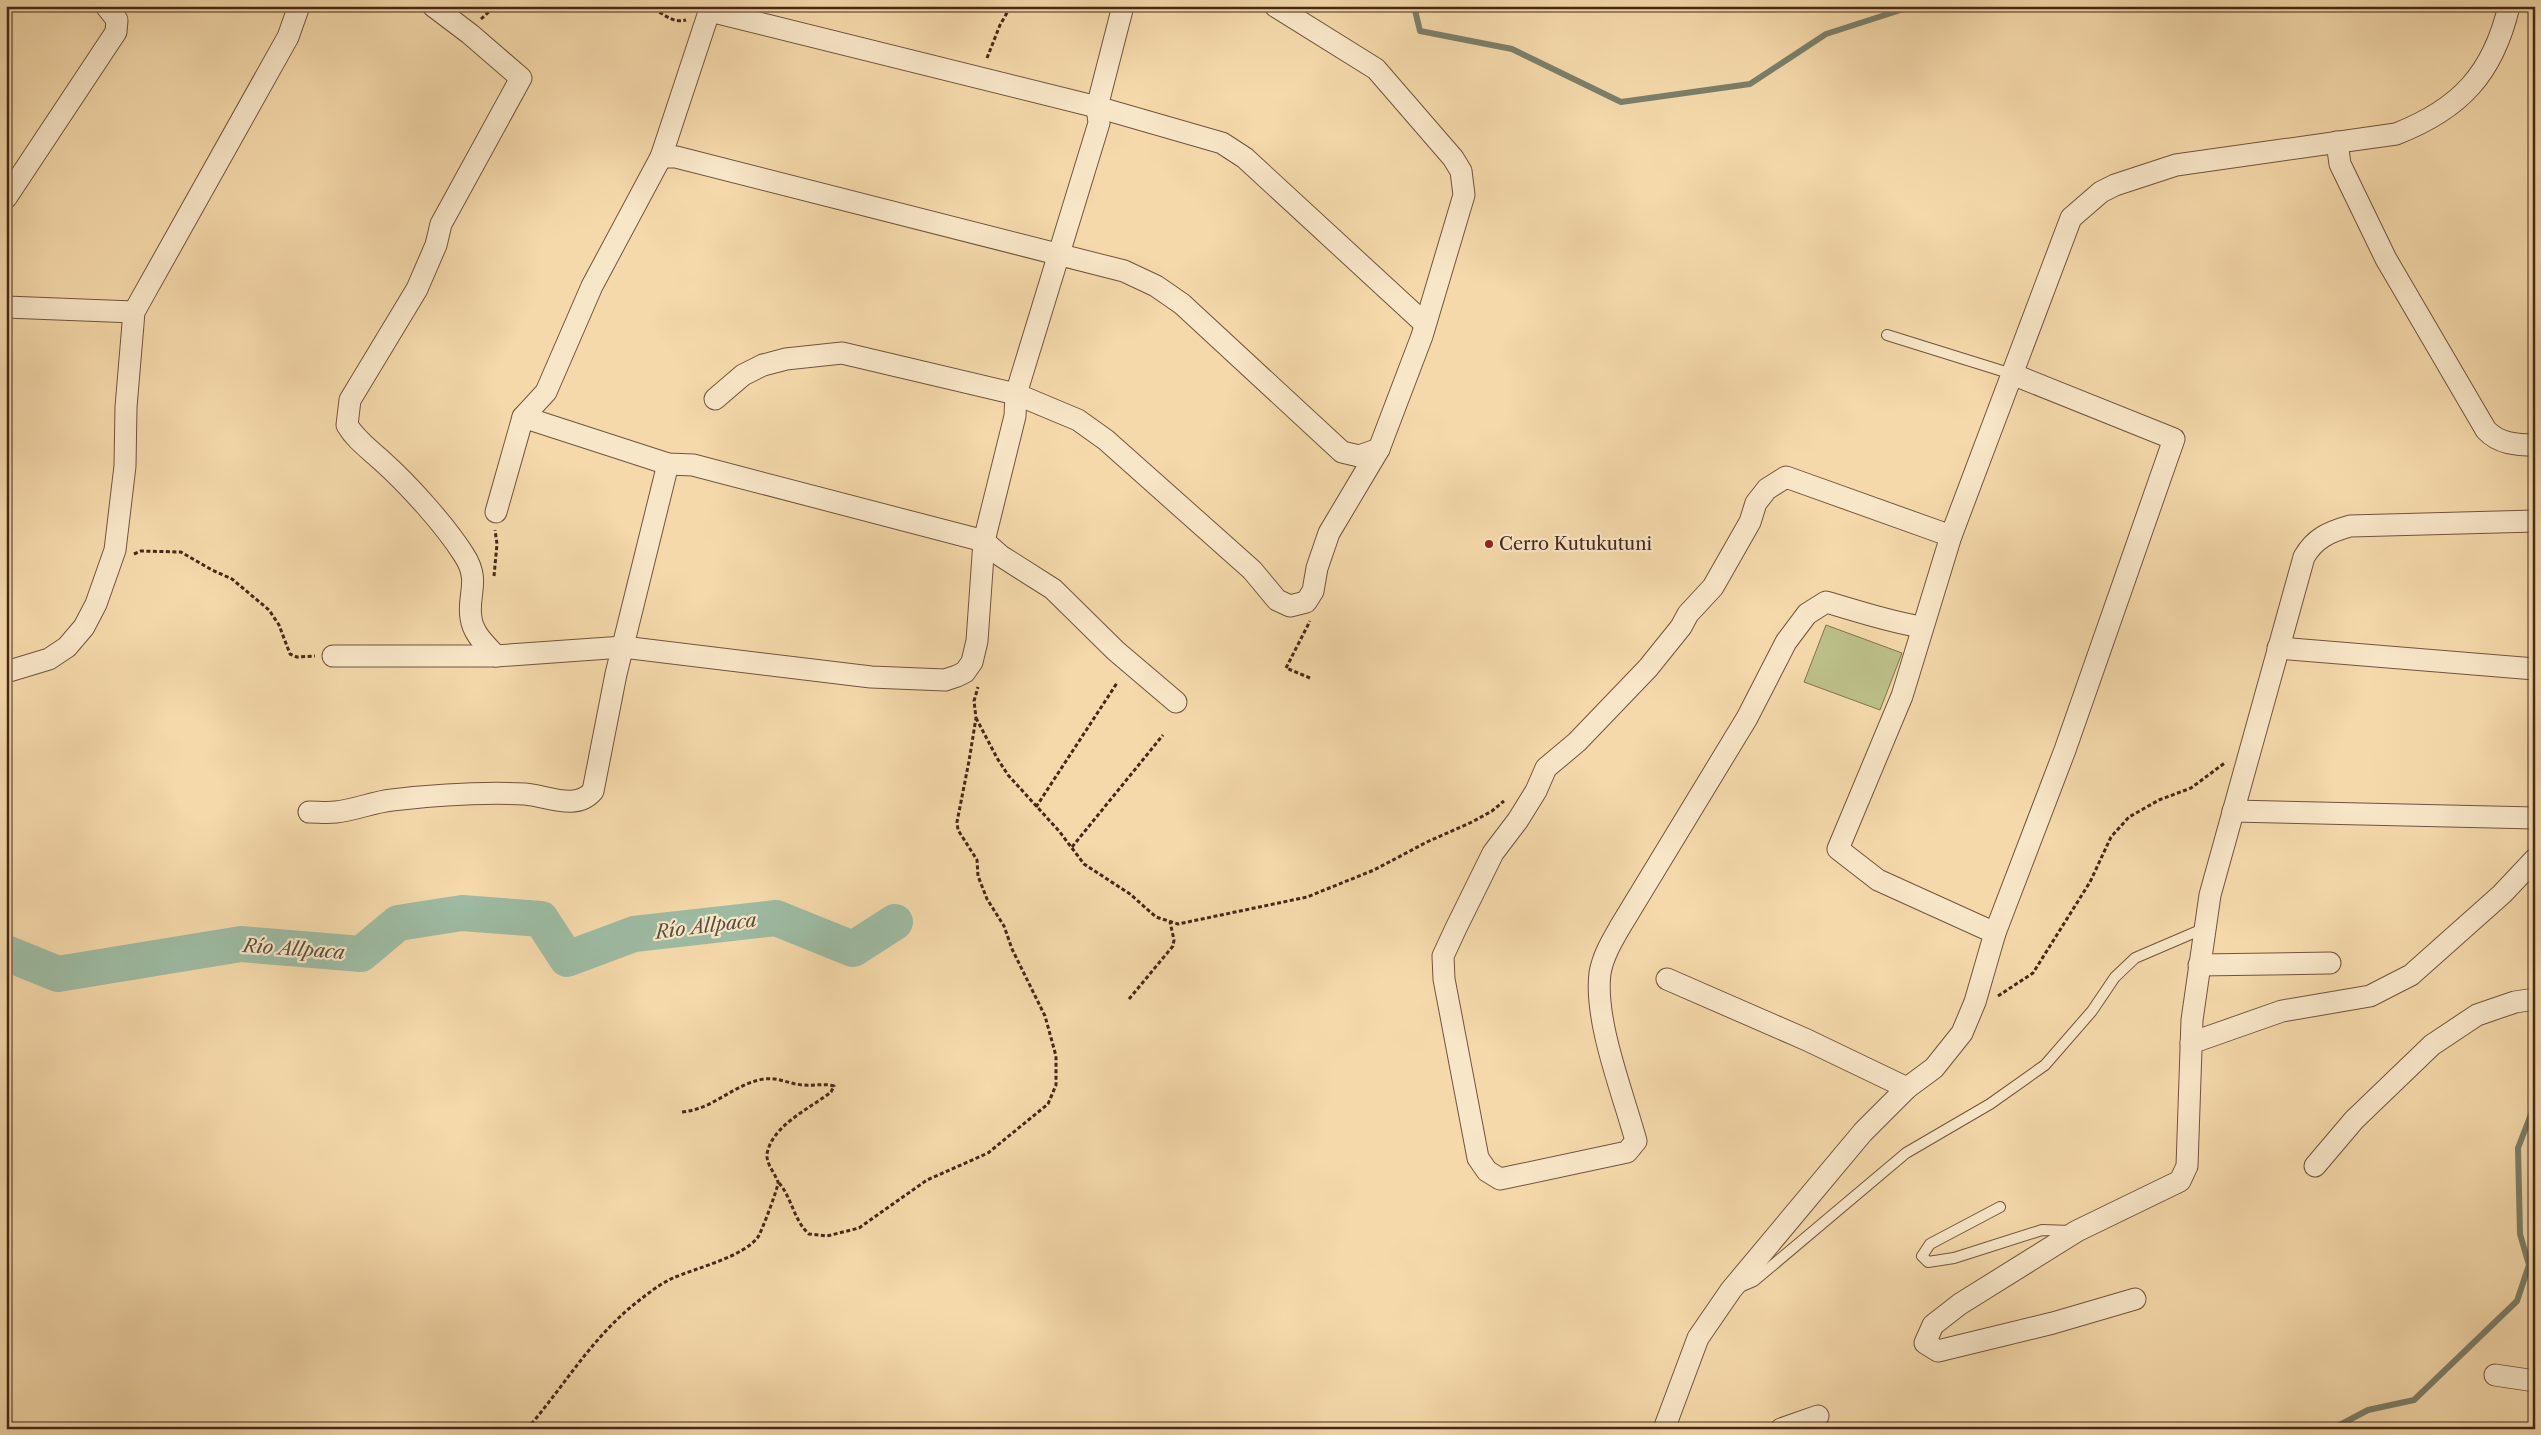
<svg xmlns="http://www.w3.org/2000/svg" width="2541" height="1435" viewBox="0 0 2541 1435" font-family="'Libre Caslon Text',serif">
<style>
.green{fill:#bcbf88;stroke:#807450}
.lines{fill:none;stroke-linecap:round;stroke-linejoin:round}
.stream{stroke:#7a806c;stroke-width:6}
.river{stroke:#9dbba3;stroke-width:36}
.service-casing{stroke:#71543d;stroke-width:12}
.minor-casing{stroke:#71543d;stroke-width:23}
.path{stroke:#452819;stroke-width:3;stroke-dasharray:4 2.5;stroke-linecap:butt}
.service{stroke:#f8e6c8;stroke-width:10}
.minor{stroke:#f8e6c8;stroke-width:21}
.poi-dot{fill:#8f2418;stroke:#f8e6c8;stroke-width:2}
.labels{text-anchor:middle;dominant-baseline:central;stroke-width:4.5;stroke-linejoin:round;paint-order:stroke}
.poi-label{font-size:18px;fill:#452819;stroke:#f8e6c8;text-anchor:start}
.water-label{font-size:19px;font-style:italic;fill:#5b4d3c;stroke:#f8e6c8}
</style>
<rect width="100%" height="100%" fill="#f5d9aa"/>
<filter id="stains"><feTurbulence type="fractalNoise" baseFrequency=".004" numOctaves="4"/><feColorMatrix values="0 0 0 0 .2 0 0 0 0 .09 0 0 0 0 .02 0 0 0 .5 -.17"/></filter>
<radialGradient id="worn" r=".72"><stop offset=".6" stop-color="#630" stop-opacity="0"/><stop offset="1" stop-color="#630" stop-opacity=".3"/></radialGradient>
<path class="green" d="M1826,625L1902,653L1880,710L1804,682Z"/>
<g class="lines">
<g class="stream">
<path d="M1414,6L1420,31L1512,49L1621,102L1750,84L1826,34L1913,6"/>
<path d="M2332,1429L2368,1410L2414,1400L2517,1301L2529,1265L2520,1234L2518,1148L2535,1104"/>
</g>
<path class="river" d="M6,953L58,974L241,944L361,954L398,923L462,913L541,919L567,959L634,934L776,918L853,949L895,922"/>
<g class="service-casing">
<g id="service">
<path d="M1887,335L2012,374"/>
<path d="M2000,1207L1930,1244L1922,1256L1928,1262L1954,1258L2042,1230L2071,1231"/>
<path d="M1740,1287L1754,1281L1906,1153L1990,1104L2045,1065L2092,1011L2115,977L2135,958L2205,928"/>
</g>
</g>
<g class="minor-casing">
<g id="minor">
<path d="M433,6L470,34L521,78L441,224L436,245L417,289L350,400L347,425C356,440 368,448 381,460C408,484 445,525 464,555C481,581 467,595 471,618C473,634 486,645 496,656"/>
<path d="M710,11L1097,107L1222,143L1245,158L1424,323"/>
<path d="M2337,142L2340,164L2386,259L2486,430C2499,444 2517,445 2535,445"/>
<path d="M661,157H676L1124,271L1156,286L1182,304L1342,452L1359,456L1379,449"/>
<path d="M6,198L116,32L117,20L106,6"/>
<path d="M6,307L134,312"/>
<path d="M715,399L743,375L763,365L786,359L842,353L1016,394L1078,420L1106,440L1252,570L1277,600L1290,606L1306,602L1313,591L1317,568L1329,533L1379,449L1422,336L1464,195L1461,171L1453,158L1376,69L1275,6"/>
<path d="M523,417L668,464L693,465L984,541L1001,556L1053,589L1116,651L1176,702"/>
<path d="M496,512L523,417L546,392L592,286L661,157L711,6"/>
<path d="M1922,627C1889,622 1858,611 1826,602L1807,614L1786,642L1747,718L1620,927C1612,941 1603,956 1600,973C1594,1021 1623,1093 1636,1141L1627,1152L1500,1179L1487,1171L1478,1158L1444,979L1443,956L1456,928L1493,853L1518,820L1536,791L1546,768L1577,742L1648,668L1681,627L1688,614L1713,587L1750,522L1756,503L1767,489L1786,477L1951,536"/>
<path d="M2278,648L2535,669"/>
<path d="M333,656H496L623,647L871,677L945,680L957,676L965,672L972,662L977,641L984,541L1015,416L1016,394L1099,123L1097,107L1123,6"/>
<path d="M6,672L49,659L67,647L84,627L96,604L115,550L125,466L126,407L134,312L288,37L299,6"/>
<path d="M2233,811L2535,818"/>
<path d="M309,812C318,812 327,813 336,812C355,810 373,802 392,800C435,795 482,792 525,794C548,796 576,811 593,791L616,674L668,464"/>
<path d="M1995,933L1878,880L1838,849L1902,696L1951,536L2071,218L2101,192L2115,185L2176,165L2396,134C2460,109 2493,74 2509,6"/>
<path d="M2199,965L2330,963"/>
<path d="M1667,979L1807,1040L1907,1088"/>
<path d="M2191,1043L2282,1011L2370,996L2411,975L2502,894L2535,859"/>
<path d="M2315,1166L2354,1120L2432,1045L2477,1015L2515,1002L2535,999"/>
<path d="M2135,1299L2053,1323L1938,1351L1925,1343L1933,1325L1960,1304L2077,1231L2180,1181L2187,1166L2192,1020L2210,895L2304,557C2315,538 2329,532 2350,526L2535,521"/>
<path d="M2495,1375L2535,1381"/>
<path d="M1664,1429L1698,1338L1731,1290L1863,1132L1907,1088L1934,1068L1962,1033L1975,1002L1995,933L2065,750L2174,439L2012,374"/>
<path d="M1781,1429L1818,1416"/>
</g>
</g>
<g class="path">
<path d="M648,6C661,11 671,24 686,20"/>
<path d="M481,19L495,6"/>
<path d="M987,58L1000,25L1011,6"/>
<path d="M134,554L141,551L181,552L212,570L232,579L269,610L279,625L290,654L297,657L315,656"/>
<path d="M494,576L497,544L495,530"/>
<path d="M1310,678L1286,668L1310,621"/>
<path d="M976,718L997,758L1008,775L1059,831L1084,864L1130,894L1156,917L1178,924L1307,897L1374,870L1427,842L1472,822L1492,811L1504,801"/>
<path d="M1036,807L1117,683"/>
<path d="M1072,847L1163,735"/>
<path d="M1998,996L2033,973L2090,882L2111,837L2129,817L2159,800L2191,788L2226,762"/>
<path d="M1129,999L1173,946L1174,940L1170,922"/>
<path d="M779,1183C792,1198 794,1221 809,1234L827,1236L859,1228L927,1180L988,1153L1048,1104L1056,1085V1056L1045,1016L1012,949L1004,926L987,899L978,876L977,860L958,830L957,822L969,761L976,718L974,701L978,687"/>
<path d="M527,1429C566,1384 593,1335 641,1299C651,1291 662,1283 673,1278C696,1268 743,1257 758,1237C761,1233 779,1186 778,1182C775,1173 766,1164 767,1154C772,1125 811,1108 831,1092L834,1086C823,1083 814,1086 803,1085C789,1084 778,1077 764,1079C733,1084 713,1110 681,1112"/>
</g>
<use href="#service" class="service"/>
<use href="#minor" class="minor"/>
</g>
<circle class="poi-dot" cx="1489" cy="544" r="5"/>
<g class="labels">
<g class="poi-label">
<text x="1499" y="544">Cerro Kutukutuni</text>
</g>
<g class="water-label">
<text transform="translate(706 926) rotate(-7)">Río Allpaca</text>
<text transform="translate(294 949) rotate(4)">Río Allpaca</text>
</g>
</g>
<rect width="2541" height="1435" fill="none" stroke="#f5d9aa" stroke-width="25"/>
<rect x="8" y="8" width="2526" height="1420" fill="none" stroke="#452819" stroke-width="2.5"/>
<rect x="12" y="12" width="2516" height="1410" fill="none" stroke="#452819"/>
<rect width="100%" height="100%" filter="url(#stains)"/>
<rect width="100%" height="100%" fill="url(#worn)"/>
</svg>
